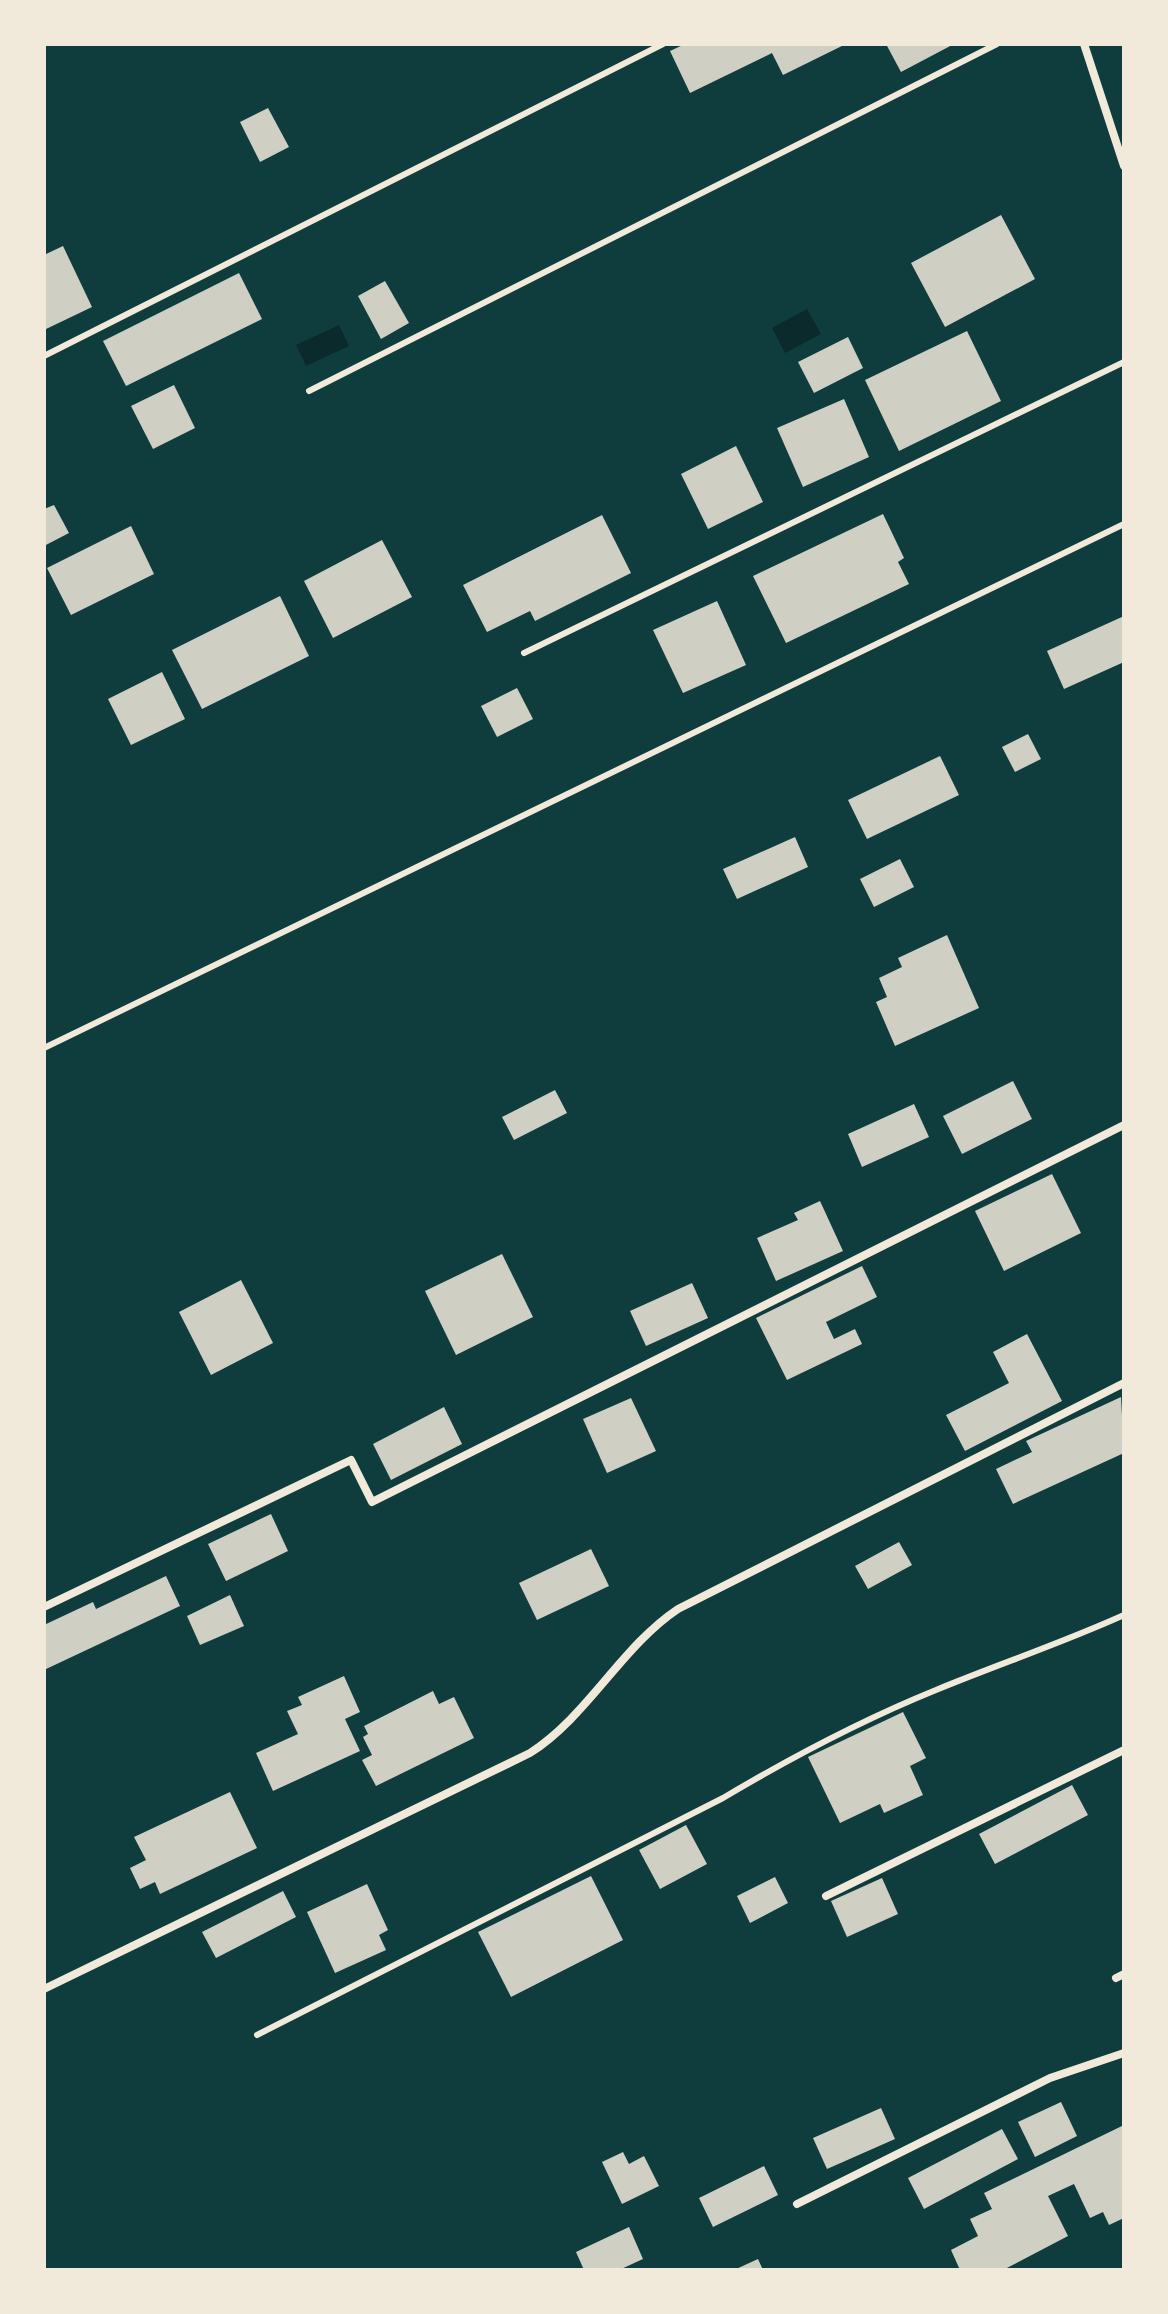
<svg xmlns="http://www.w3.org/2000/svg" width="1168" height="2314" viewBox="0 0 1168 2314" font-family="'Open Sans',sans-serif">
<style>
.water{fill:#0a2a2b}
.building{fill:#cfcfc3}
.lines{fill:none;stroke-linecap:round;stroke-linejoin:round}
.service{stroke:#f1e9da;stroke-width:6}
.minor{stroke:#f1e9da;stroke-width:8}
</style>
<rect width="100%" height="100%" fill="#0f3d3e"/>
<g class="water">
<path d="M807,309L821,334L785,353L772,328Z"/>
<path d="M339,325L349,346L306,366L296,345Z"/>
</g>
<g class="building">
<path d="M685,44H846L783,75L772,53L690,93L670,51Z"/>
<path d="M886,44H954L901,72Z"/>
<path d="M268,108L289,147L260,162L240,122Z"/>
<path d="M1001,215L1035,279L945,327L911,263Z"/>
<path d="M63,246L92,307L44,330V255Z"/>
<path d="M239,273L262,319L126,386L103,341Z"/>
<path d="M385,281L409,323L381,339L358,296Z"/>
<path d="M967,331L1001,401L899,451L865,380Z"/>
<path d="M848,337L863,368L814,393L798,362Z"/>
<path d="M174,385L195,428L153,449L131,406Z"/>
<path d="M844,399L869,457L803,487L777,428Z"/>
<path d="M736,446L763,502L708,529L681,474Z"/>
<path d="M54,505L69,533L44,546V509Z"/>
<path d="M883,514L904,558L898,562L909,584L786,643L753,576Z"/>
<path d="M602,515L631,573L535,621L530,611L487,632L463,585Z"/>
<path d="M131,526L154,574L71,615L47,568Z"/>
<path d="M382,540L412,597L333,638L304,581Z"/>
<path d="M280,596L309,656L202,709L172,650Z"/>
<path d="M717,601L746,665L683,693L653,630Z"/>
<path d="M1124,616V662L1064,689L1047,651Z"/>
<path d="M162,672L185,719L131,745L108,699Z"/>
<path d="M517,688L533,719L497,737L481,706Z"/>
<path d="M1028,734L1041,759L1015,772L1002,747Z"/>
<path d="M940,756L959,795L867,839L848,800Z"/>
<path d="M795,837L808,867L737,899L723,869Z"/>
<path d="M900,859L914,887L874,907L860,879Z"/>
<path d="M947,935L979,1008L895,1046L876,1002L887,997L879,978L902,967L898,958Z"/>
<path d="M1013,1081L1032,1119L962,1154L943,1116Z"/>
<path d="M555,1090L567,1113L514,1140L502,1117Z"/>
<path d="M914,1104L929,1137L862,1167L848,1134Z"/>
<path d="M1052,1174L1081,1233L1004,1271L975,1211Z"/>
<path d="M820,1201L843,1251L776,1281L757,1238L798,1220L794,1213Z"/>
<path d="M502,1254L533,1317L456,1355L425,1291Z"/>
<path d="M862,1266L877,1297L826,1322L834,1339L855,1329L862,1344L787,1380L756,1318Z"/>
<path d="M241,1280L273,1343L211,1375L179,1312Z"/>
<path d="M692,1283L708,1318L646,1346L630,1311Z"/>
<path d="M1027,1334L1062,1401L965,1451L946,1415L1009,1383L993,1352Z"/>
<path d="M1121,1397L1124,1453L1013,1504L996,1469L1032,1452L1026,1441Z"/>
<path d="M631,1398L656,1451L607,1473L583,1419Z"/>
<path d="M444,1407L462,1444L391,1480L373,1444Z"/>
<path d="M271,1514L288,1551L226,1581L208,1544Z"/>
<path d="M899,1542L912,1565L868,1589L855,1566Z"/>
<path d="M591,1549L609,1586L537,1620L519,1583Z"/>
<path d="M166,1576L180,1606L44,1670V1625L93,1602L96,1609Z"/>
<path d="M230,1595L244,1626L200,1645L187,1616Z"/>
<path d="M344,1676L360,1712L345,1719L360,1751L273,1791L256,1753L298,1734L287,1711L302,1705L298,1697Z"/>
<path d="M433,1691L439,1704L454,1697L474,1738L376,1786L362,1760L372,1755L363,1737L368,1734L364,1726Z"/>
<path d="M903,1712L926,1758L910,1766L923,1795L884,1813L880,1804L840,1823L808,1757Z"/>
<path d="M1072,1785L1088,1815L995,1864L979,1834Z"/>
<path d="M230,1792L257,1848L160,1894L155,1882L140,1889L130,1868L146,1860L134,1837Z"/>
<path d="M686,1825L707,1864L660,1889L639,1850Z"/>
<path d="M591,1876L623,1940L511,1997L478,1932Z"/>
<path d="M775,1877L788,1903L750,1923L737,1896Z"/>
<path d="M882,1878L898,1914L847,1937L831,1901Z"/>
<path d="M367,1884L388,1930L379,1935L386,1950L335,1973L307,1912Z"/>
<path d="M283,1891L296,1917L216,1958L202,1932Z"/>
<path d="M1061,2102L1077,2136L1035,2157L1018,2122Z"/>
<path d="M881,2108L895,2139L827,2169L813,2138Z"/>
<path d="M1124,2125V2218L1109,2225L1103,2212L1090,2218L1074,2184L1048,2196L1068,2236L1003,2270H960L951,2250L978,2236L970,2219L992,2209L984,2193Z"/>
<path d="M1002,2129L1018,2159L924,2209L908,2178Z"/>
<path d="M623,2152L629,2164L644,2156L659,2186L622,2204L602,2162Z"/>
<path d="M764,2166L778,2195L713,2227L699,2198Z"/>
<path d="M629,2227L643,2259L619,2270H584L576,2252Z"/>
<path d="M758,2259L763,2270H734Z"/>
</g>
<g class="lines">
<g class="service">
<path d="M44,356L663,44"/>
<path d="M309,391L997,44"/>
<path d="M524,653L1124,362"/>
<path d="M44,1048L1124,524"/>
<path d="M257,2035L723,1798C792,1757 862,1720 936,1690C999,1664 1062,1643 1124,1615"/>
</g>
<g class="minor">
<path d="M1084,44L1124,166"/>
<path d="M44,1607L351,1460L372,1502L1124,1125"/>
<path d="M826,1896L1124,1750"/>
<path d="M1116,1978L1124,1974"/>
<path d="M44,1989L530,1753C588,1716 621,1647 678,1609L1124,1383"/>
<path d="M797,2204L1050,2078L1124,2053"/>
</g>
</g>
<rect width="1168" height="2314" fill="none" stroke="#f1e9da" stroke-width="92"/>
</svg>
